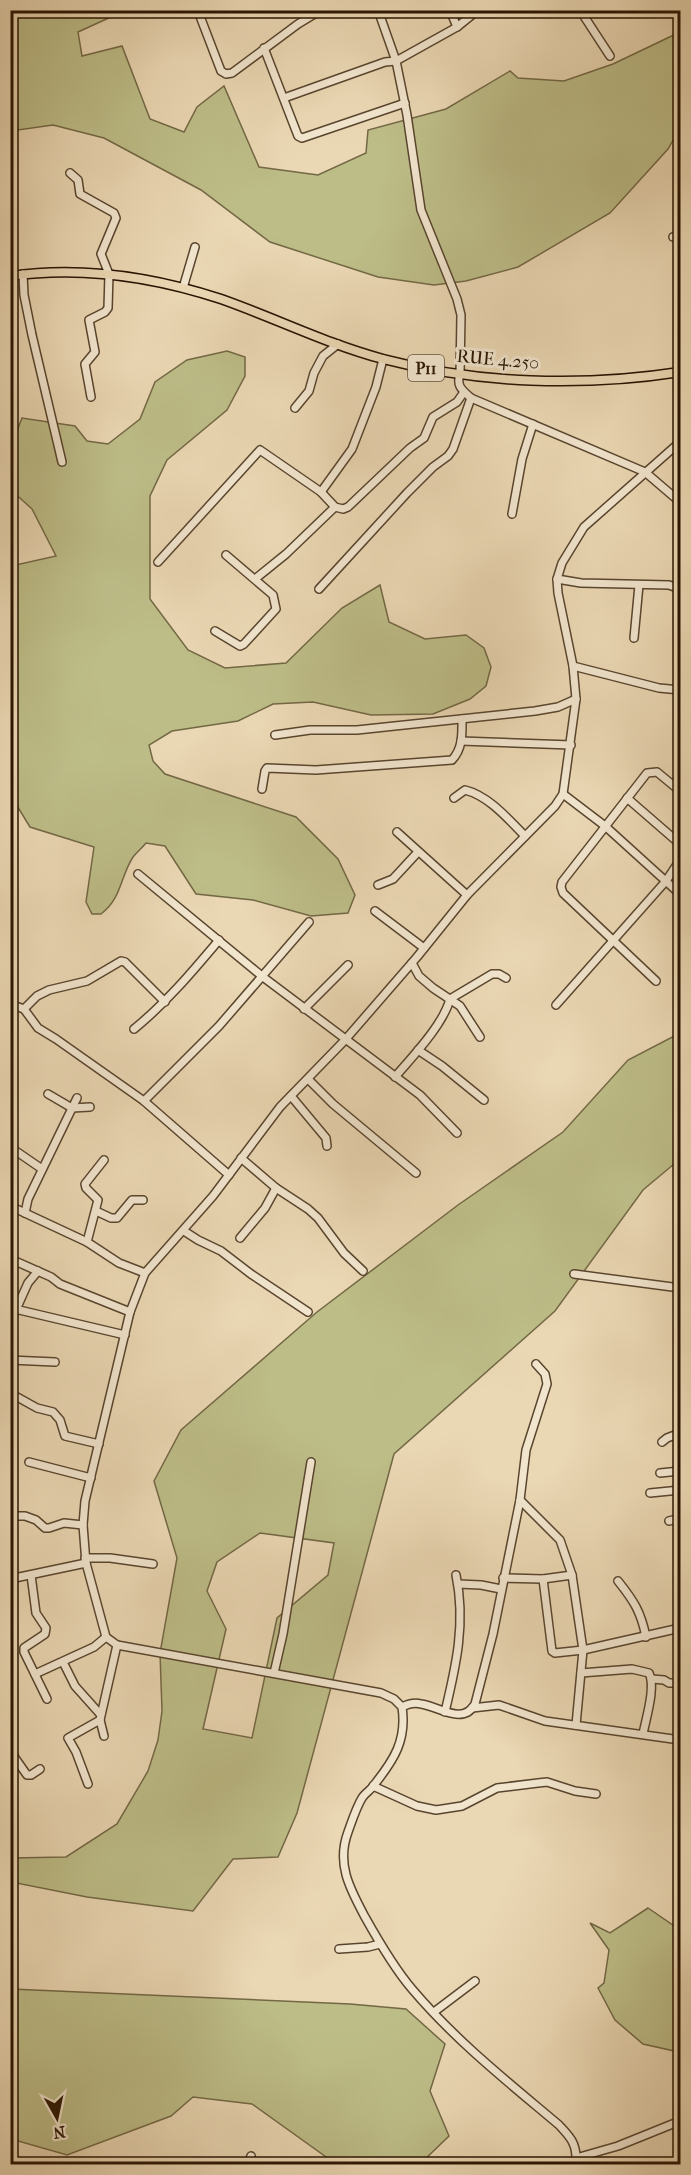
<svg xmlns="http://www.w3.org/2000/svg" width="691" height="2175" viewBox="0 0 691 2175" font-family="'IM FELL French Canon',serif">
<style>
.green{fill:#bdbd88;stroke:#736845;stroke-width:1.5;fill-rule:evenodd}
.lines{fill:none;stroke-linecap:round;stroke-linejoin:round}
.minor-casing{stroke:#59452e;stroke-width:10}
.major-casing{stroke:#291402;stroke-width:11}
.minor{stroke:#f1e5ce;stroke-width:7}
.major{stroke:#ead7b3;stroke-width:8}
.labels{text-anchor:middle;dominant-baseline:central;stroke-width:6;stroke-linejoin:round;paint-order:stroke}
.shield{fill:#f1e5ce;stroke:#65533f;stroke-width:1.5}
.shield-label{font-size:16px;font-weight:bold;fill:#291402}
.street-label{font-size:18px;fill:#291402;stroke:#f1e5ce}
</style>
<rect width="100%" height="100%" fill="#ead7b3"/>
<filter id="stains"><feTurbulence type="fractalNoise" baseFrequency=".00333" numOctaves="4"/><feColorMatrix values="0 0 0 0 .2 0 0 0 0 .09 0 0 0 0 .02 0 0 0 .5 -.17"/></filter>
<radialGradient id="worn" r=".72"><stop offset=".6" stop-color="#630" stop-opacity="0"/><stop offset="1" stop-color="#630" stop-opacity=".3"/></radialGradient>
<g class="green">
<path d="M11,11H112L113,16L78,32L82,56L122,46L150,119L184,132L197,107L224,86L259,167L318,175L366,153L368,130L446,109L510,71L518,78L564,81L613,64L680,32V128L668,149L610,213L518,267L466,281L434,285L378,277L270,242L201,190L104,138L53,125L11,131Z"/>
<path d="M227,351L245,357V376L227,410L167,460L150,496V599L188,650L225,668L286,663L342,608L380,585L389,622L425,639L466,635L484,648L491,667L486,686L470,699L433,714L371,715L313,702L273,704L238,721L172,731L149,745L153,761L165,774L296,817L338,859L355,895L348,913L311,916L253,900L196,894L165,846L146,843C142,848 137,852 133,857C120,877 122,898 101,914H92L86,902L94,847L30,827L11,796V566L56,556L32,509L11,490L10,449L22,418L75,426L87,441L108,444L140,419L155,382L187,360Z"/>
<path d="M680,1033V1159L643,1190L555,1311L394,1454L297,1813L278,1857L233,1859L193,1911L87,1897L11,1882L10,1858L66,1857L117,1824L148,1771L158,1740L162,1711L160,1653L177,1558L154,1481L181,1430L317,1312L458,1205L563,1132L628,1060ZM260,1533L334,1543L328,1575L277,1618L252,1738L203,1729L226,1629L207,1591L217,1562Z"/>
<path d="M648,1908L680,1930V2066L674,2051L643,2044L615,2020L598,1988L604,1983L609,1950L590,1923L610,1933Z"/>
<path d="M11,1989L350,2004L406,2009L445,2044L430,2091L449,2136L420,2164H336L252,2104L193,2097L171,2116L67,2155L11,2139Z"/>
</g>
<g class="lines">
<g class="minor-casing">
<g id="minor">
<path d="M200,10L198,11L221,71L226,74L232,73L298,24L321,10"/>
<path d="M378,10L396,61L407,115L421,210L457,299L461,315L460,374C456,386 462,390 471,398L645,472L680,502"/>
<path d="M450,10L457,27"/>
<path d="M580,10L610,56"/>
<path d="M264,48L298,136L302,138L405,103"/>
<path d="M284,98L385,62L396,61L457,27L478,10"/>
<path d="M70,173L78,180L80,194L114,213L116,218L101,254L109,274L108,308L105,312L89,320L95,352L85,364L91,397"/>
<path d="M673,237H680"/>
<path d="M23,274L24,295L32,335L62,462"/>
<path d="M183,288L195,247"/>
<path d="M295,408L309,391L314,373L323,356L338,344"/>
<path d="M321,492L352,449L376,387L383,359"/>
<path d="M512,514L522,459L533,424"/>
<path d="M158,562L260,450L321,492L335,507L343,509L348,507L410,448L424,438L433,417L457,402L464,392"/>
<path d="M255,579L286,554L335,507"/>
<path d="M557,579L581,583L669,585L680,589"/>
<path d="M319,589L407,493L433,467L448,456L453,449L471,398"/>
<path d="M215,631L240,646L244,644L276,609L273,595L226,555"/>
<path d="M634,638L639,585"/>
<path d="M573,666L659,688L680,690"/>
<path d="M275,735L310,730H357L535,711L558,707L576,699"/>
<path d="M461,741L571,745"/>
<path d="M262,789L265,771L267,768L316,770L452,760C463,748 462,734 462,719"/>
<path d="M563,794L605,826L680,894"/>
<path d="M454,798L465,790C489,796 508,819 525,836"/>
<path d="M627,798L680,844"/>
<path d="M397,832L467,895"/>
<path d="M138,874L263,977L420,1095L457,1133"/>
<path d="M378,885L393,879L418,852"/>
<path d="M375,911L424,948"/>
<path d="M412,963L419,976L433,988L460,1006L480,1037"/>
<path d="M656,981L563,893L561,887L562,882L647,773L657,772L680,791"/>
<path d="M10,1004L24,1009L38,1028L56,1039L144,1101L229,1175"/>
<path d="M556,1005L666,881L680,860"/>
<path d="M24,1009L37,996L49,990L87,981L121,961L125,962L165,1002"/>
<path d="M304,1009L348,965"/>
<path d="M134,1029C166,1003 192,972 219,940"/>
<path d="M418,1050L442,1066L484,1100"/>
<path d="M395,1077C413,1056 443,1025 450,999L492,974H499L506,978"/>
<path d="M308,1079L333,1104L416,1173"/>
<path d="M48,1094L72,1108L90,1107"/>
<path d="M291,1096L326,1138L327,1146"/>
<path d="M144,1101L219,1026L309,922"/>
<path d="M10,1147L42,1169"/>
<path d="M241,1158L276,1188L308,1209L318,1218L344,1253L363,1271"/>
<path d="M10,1206L87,1242L119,1263L145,1273"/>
<path d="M96,1211L111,1218H117L132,1200H143"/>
<path d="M25,1213L28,1199L77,1098"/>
<path d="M184,1231L198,1240L221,1251L251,1274L308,1312"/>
<path d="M240,1238L265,1208L276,1188"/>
<path d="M87,1242L98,1200L86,1188L85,1184L104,1160"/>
<path d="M15,1261L51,1277L60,1284L130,1312"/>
<path d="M574,1274L680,1288"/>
<path d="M15,1309L125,1335"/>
<path d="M10,1323L28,1283L38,1271"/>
<path d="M10,1360L55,1362"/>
<path d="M10,1393L37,1408L53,1412L60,1420L65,1436L99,1444"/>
<path d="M662,1442L667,1438L680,1433"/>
<path d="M29,1462L91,1478"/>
<path d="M660,1473L680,1471"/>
<path d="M650,1493L680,1490"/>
<path d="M520,1500L560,1540L572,1575L583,1650L576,1725"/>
<path d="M10,1516H25L36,1520L45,1528H49L64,1523L83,1525"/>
<path d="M669,1521L680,1518"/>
<path d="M85,1558H110L153,1564"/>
<path d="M31,1575L36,1613L46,1628L45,1634L24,1648V1652L47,1699"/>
<path d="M503,1578L543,1579L572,1575"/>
<path d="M10,1579L86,1563"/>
<path d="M543,1579L552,1651L555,1653L583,1650L680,1628"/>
<path d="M618,1581C634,1601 641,1612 646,1637"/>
<path d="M458,1584L481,1585L501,1589"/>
<path d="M63,1662L75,1686L100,1714"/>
<path d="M274,1673L283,1634L311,1462"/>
<path d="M581,1673L632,1669L649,1673C656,1687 646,1718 643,1734"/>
<path d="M35,1674L94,1647L106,1637"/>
<path d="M652,1679L664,1680L669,1683H680"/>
<path d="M402,1707C408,1704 414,1702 421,1704C438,1706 463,1726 475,1704L493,1634L520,1500L526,1450L547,1384L545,1374L536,1364"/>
<path d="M472,1708L499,1705L545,1721L680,1740"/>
<path d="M445,1712C456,1666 466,1623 456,1575"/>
<path d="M100,1720L104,1736"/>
<path d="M10,1745L15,1758L27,1775H31L40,1769"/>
<path d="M88,1784L76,1752L68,1738L100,1720L117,1645"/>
<path d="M373,1786L417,1806L436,1810L462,1806L497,1788L538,1783L547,1782L575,1791L596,1794"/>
<path d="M680,1843V1851"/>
<path d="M339,1949L368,1947L380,1944"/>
<path d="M434,2012L475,1981"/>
<path d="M576,2158C576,2142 569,2136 559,2125C508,2082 456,2041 412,1989C394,1968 379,1942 365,1917C350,1889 336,1864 348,1832C352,1821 356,1808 362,1798C365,1793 371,1790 374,1785C394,1760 407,1740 402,1707L394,1699L381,1693L117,1645L106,1637L86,1563L83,1525L85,1501L130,1312L145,1273L213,1196L280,1107L345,1040L417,957L467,895L555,806L563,794L576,699L573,666L558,593L557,579L562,563L584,527L680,442"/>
<path d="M248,2164L251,2156"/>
<path d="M573,2164L576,2158L618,2146L680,2121"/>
</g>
</g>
<g class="major-casing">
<path id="major" d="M10,276C81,266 154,277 221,299C275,318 327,344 383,359C478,384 583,387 680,372"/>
</g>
<use href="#minor" class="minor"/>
<use href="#major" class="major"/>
</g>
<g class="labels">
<rect class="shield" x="408" y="355" width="36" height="26" rx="4.5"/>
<g class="shield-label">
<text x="426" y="368">P11</text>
</g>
<g class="street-label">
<text transform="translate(498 360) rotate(5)">RUE 4.250</text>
</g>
</g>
<rect width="691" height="2175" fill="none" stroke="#ead7b3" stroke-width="36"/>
<rect x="12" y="12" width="667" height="2151" fill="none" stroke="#291402" stroke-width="3"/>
<rect x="18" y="18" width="655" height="2139" fill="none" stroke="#291402" stroke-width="1.5"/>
<g transform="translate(57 2118) rotate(171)" stroke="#f1e5ce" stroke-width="4.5" paint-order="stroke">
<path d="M0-4.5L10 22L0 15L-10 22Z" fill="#291402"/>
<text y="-9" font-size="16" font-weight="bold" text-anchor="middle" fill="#291402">N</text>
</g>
<rect width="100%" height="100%" filter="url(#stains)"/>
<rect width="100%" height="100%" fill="url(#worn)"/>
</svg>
